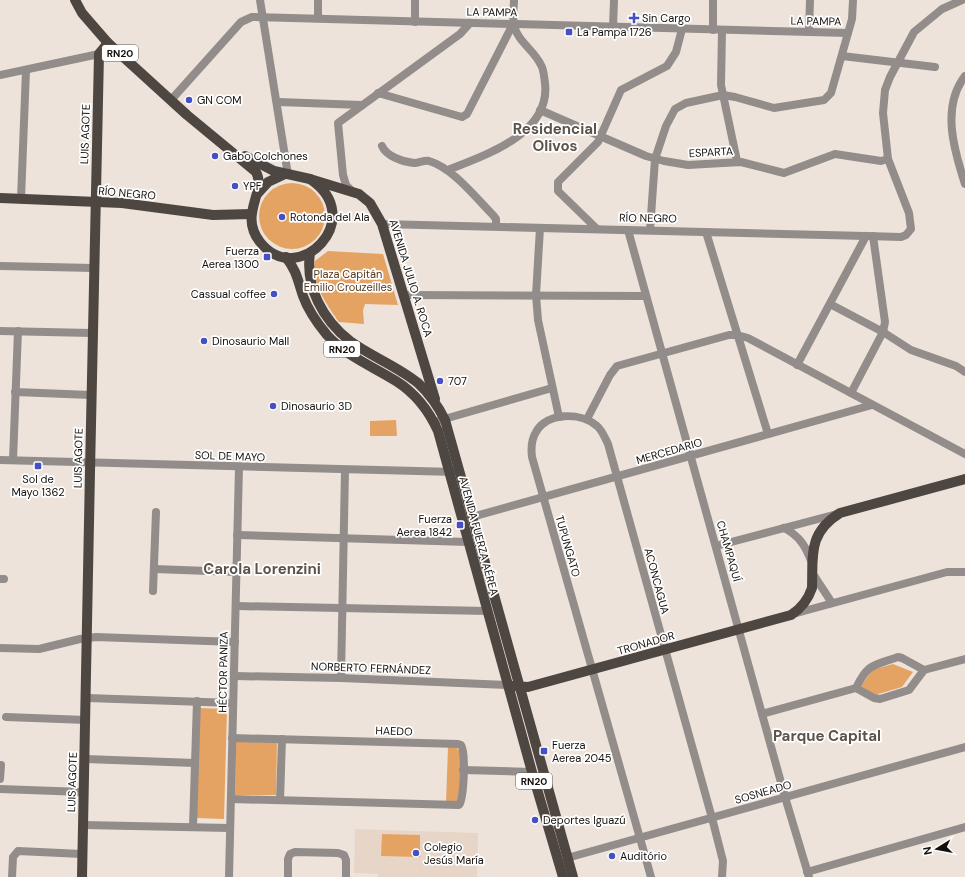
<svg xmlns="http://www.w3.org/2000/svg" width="965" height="877" viewBox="0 0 965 877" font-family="'DM Sans',sans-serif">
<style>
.built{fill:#e7d6c7}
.green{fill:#e5a363}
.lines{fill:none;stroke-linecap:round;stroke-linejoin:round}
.minor{stroke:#928d8a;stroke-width:8}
.major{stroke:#4e4741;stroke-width:10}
.poi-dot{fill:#4550c5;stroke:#fff;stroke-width:1.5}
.labels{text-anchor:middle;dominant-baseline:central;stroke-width:3.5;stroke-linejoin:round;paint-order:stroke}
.shield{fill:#fff;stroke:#5a5856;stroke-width:1}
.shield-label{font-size:10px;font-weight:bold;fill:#13100d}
.street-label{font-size:11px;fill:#13100d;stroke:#fff}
.poi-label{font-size:11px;fill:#13100d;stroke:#fff;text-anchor:start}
.park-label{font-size:11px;fill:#56381a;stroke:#fff}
.district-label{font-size:15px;font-weight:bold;fill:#5c534b;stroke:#fff}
</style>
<rect width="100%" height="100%" fill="#eee3da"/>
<path class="built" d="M355,829L478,833L477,877H378V874L354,873Z"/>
<g class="green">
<circle cx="292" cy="216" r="33"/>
<path d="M328,251L383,254L398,305L365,304L363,310L364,324L339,322C328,307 310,281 315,261Z"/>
<path d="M396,420L397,436H370V421Z"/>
<path d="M893,664L913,672L902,687L875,695L861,686L872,670Z"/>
<path d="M199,708L227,709L224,819L196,818Z"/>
<path d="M236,741L277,742L276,795H235Z"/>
<path d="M448,747H456L461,753L460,799L457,802L446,803Z"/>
<path d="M382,834L420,835V857L381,856Z"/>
</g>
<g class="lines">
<g class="minor">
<path d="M260,0L288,175"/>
<path d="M318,18V0"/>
<path d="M415,22V0"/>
<path d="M613,27L614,0"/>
<path d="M713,30V0"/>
<path d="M722,30L721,85L737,161"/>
<path d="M809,32L810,0"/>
<path d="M842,56L935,67"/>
<path d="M0,75L99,54"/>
<path d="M965,76C941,107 954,150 965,184"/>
<path d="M378,93L462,117L467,114L513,24"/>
<path d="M171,100L241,22L252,17L848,33"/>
<path d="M278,102L362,105"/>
<path d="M540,110L646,156L664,161L688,165L741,162L784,173L835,154L881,161L888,159"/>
<path d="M382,146C386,156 403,162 414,163C419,163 424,160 429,161C453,168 476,198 493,215L496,219V226"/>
<path d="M448,170C485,155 551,134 545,83C544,77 544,70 541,65C534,50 517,41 514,25C512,17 514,8 514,0"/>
<path d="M353,192L346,185L343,175L338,123L460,34L470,23"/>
<path d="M21,199L26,70"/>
<path d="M382,224L866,236L901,237L906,235L911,229L909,213L888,159L883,113L885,90L890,77L914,32L942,9L962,0"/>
<path d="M540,228L536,295L538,320L559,417"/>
<path d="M597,229L558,191V182L598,142L621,90L667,66L676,52L682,29"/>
<path d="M628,230L785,797L809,877"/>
<path d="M650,230L655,159L666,126L675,109L686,103L723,95L735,97L774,108L824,100L831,93L852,19L853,0"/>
<path d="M706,232L768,434"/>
<path d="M0,266L94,268"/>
<path d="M404,295L646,296"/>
<path d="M830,304L883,332L911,350L956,366L965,372"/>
<path d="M0,331L92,333"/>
<path d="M797,365L866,236"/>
<path d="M15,392L91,395"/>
<path d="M851,393L883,332L885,322L873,236"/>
<path d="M587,419L610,375L617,366L729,335H737L748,338L965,454"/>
<path d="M434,422L552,388"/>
<path d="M0,460L455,472"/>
<path d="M13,460L18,331"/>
<path d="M472,517L872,405"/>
<path d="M784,528C800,536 806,547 812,563"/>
<path d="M237,535L468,542"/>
<path d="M716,546L837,514"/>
<path d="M154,569L236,572"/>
<path d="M813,574L832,603"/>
<path d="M0,579H4"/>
<path d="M153,591L156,512"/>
<path d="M236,606L487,611"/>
<path d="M793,614L947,572H965"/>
<path d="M0,648L39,649L80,639L96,637L235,642"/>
<path d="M234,676L341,678L507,685"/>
<path d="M341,678L345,470"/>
<path d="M856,688C868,663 873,666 898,657L902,658L924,670"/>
<path d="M87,698L233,703"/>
<path d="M762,714L856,688L874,698L880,699L909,690L924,670L965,659"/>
<path d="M6,717L86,720"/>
<path d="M85,759L195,763"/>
<path d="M463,770L532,772"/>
<path d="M0,779L1,765"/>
<path d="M0,789L83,792"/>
<path d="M231,799L459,805C464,799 466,751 461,745L458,744L232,738"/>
<path d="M280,800L282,739"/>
<path d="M83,825L230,828"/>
<path d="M193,827L197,701"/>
<path d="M567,858L965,747"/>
<path d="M807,872L965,827"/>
<path d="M12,877L13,857L18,851L82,854"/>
<path d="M229,877L239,467"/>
<path d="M288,877V859L290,854L295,852L338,853L344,855L346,860V877"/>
<path d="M651,877L532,457C531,449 531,440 536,432C547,412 581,412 597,426C602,430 605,438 608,444L712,818L723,861L722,877"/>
</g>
<g class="major">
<path d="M75,0L82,13L108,43L187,115L256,172C267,192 238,214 260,242C298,290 369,218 310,179"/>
<path d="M245,156L274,171L310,179L359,194L370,203L382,224L435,399"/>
<path d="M257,194L268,182L285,174"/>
<path d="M0,198L122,203L213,215L251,214"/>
<path d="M310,253C305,287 323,320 350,341C372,357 397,366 418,383C430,394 438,406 445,420L573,877"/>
<path d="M286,257C297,272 297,278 303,296C308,310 317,323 327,335C346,356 372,366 396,381C415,393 429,411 438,431L532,772L563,877"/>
<path d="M513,686L528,687L791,615C802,608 808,600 812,588C813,555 808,533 840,513L965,479"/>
<path d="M82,877C89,603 91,328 99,54L108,43"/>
</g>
</g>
<g class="poi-dot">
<path d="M632 12h4v4h4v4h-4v4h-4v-4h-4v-4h4z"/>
<rect x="565" y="28" width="8" height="8" rx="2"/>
<circle cx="189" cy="100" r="4"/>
<circle cx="215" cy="156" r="4"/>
<circle cx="235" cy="186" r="4"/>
<circle cx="282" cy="217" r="4"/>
<rect x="263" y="253" width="8" height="8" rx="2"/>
<circle cx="274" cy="294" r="4"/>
<circle cx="204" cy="341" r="4"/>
<circle cx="440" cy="381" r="4"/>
<circle cx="273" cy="406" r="4"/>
<rect x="34" y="462" width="8" height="8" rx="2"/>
<rect x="456" y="521" width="8" height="8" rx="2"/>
<rect x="540" y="747" width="8" height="8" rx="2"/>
<circle cx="535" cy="820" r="4"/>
<circle cx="416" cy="853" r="4"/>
<circle cx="612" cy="856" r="4"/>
</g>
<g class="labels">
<g class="shield">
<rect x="102" y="45" width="36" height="16" rx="3"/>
<rect x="324" y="341" width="36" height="16" rx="3"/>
<rect x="516" y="773" width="36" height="16" rx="3"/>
</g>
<g class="shield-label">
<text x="120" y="53">RN20</text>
<text x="342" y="349">RN20</text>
<text x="534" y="781">RN20</text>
</g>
<g class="street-label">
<text transform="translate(492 12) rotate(1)">LA PAMPA</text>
<text transform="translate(816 21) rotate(1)">LA PAMPA</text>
<text transform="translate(85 134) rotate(-88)">LUIS AGOTE</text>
<text transform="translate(711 152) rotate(-3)">ESPARTA</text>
<text transform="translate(127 193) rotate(5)">RÍO NEGRO</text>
<text transform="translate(648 218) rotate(1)">RÍO NEGRO</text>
<text transform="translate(411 278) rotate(73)">AVENIDA JULIO A. ROCA</text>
<text transform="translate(669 451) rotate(-16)">MERCEDARIO</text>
<text transform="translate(230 456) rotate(2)">SOL DE MAYO</text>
<text transform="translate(78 458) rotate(-89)">LUIS AGOTE</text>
<text transform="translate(479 536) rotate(75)">AVENIDA FUERZA AÉREA</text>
<text transform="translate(568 546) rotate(74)">TUPUNGATO</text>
<text transform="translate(729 551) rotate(74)">CHAMPAQUÍ</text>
<text transform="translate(657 581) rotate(75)">ACONCAGUA</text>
<text transform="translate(646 643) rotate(-16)">TRONADOR</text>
<text transform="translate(371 668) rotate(2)">NORBERTO FERNÁNDEZ</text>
<text transform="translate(223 672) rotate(-89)">HÉCTOR PANIZA</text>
<text transform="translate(394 731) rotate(2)">HAEDO</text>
<text transform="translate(72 782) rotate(-88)">LUIS AGOTE</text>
<text transform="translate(763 792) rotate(-16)">SOSNEADO</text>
</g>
<g class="poi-label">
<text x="642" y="18">Sin Cargo</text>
<text x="577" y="32">La Pampa 1726</text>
<text x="197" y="100">GN COM</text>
<text x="223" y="156">Gabo Colchones</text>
<text x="243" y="186">YPF</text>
<text x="290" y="217">Rotonda del Ala</text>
<text x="259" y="251" text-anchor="end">Fuerza<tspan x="259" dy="13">Aerea 1300</tspan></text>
<text x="266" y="294" text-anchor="end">Cassual coffee</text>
<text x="212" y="341">Dinosaurio Mall</text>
<text x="448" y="381">707</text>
<text x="281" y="406">Dinosaurio 3D</text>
<text x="38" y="479" text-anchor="middle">Sol de<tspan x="38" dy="13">Mayo 1362</tspan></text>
<text x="452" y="519" text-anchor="end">Fuerza<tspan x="452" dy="13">Aerea 1842</tspan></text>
<text x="552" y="745">Fuerza<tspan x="552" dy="13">Aerea 2045</tspan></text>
<text x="543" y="820">Deportes Iguazú</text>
<text x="424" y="847">Colegio<tspan x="424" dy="13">Jesús María</tspan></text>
<text x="620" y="856">Auditório</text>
</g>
<g class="park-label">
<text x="348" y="274">Plaza Capitán<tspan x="348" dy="13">Emilio Crouzeilles</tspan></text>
</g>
<g class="district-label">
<text x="555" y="129">Residencial<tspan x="555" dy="17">Olivos</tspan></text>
<text x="262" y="569">Carola Lorenzini</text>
<text x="827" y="736">Parque Capital</text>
</g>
</g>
<g transform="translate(937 849) rotate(259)" stroke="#ffffff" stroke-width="3" paint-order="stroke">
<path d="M0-3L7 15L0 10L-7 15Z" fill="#13100d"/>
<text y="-6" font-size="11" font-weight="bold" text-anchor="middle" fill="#13100d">N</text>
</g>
</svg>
